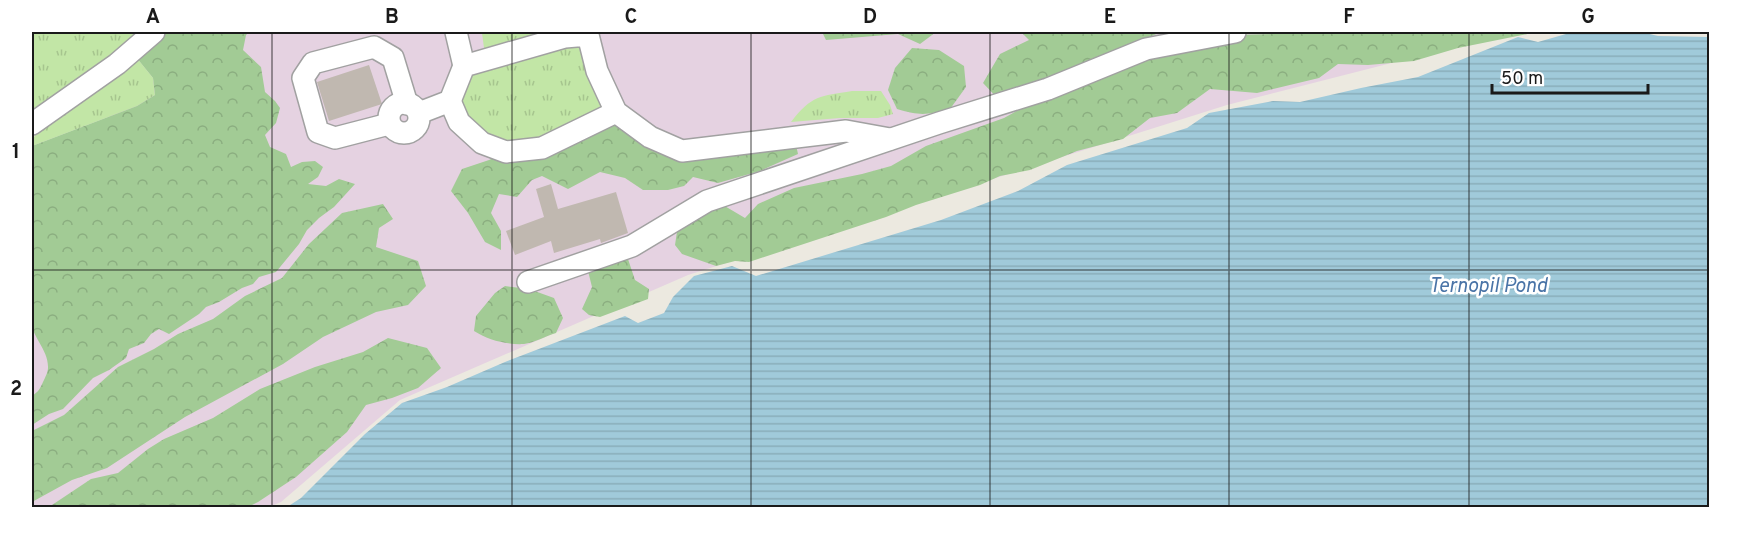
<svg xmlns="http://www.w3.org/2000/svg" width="1741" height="539" viewBox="0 0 1741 539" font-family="Overpass,sans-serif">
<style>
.industrial{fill:#e5d2e1}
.grass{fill:url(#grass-tufts)}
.forest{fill:url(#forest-crowns)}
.water{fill:url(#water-rules)}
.building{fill:#c0b8b0}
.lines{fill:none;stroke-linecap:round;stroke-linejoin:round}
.minor-casing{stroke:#a1a1a1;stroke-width:24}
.minor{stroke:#fff;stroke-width:21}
.grid{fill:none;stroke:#1a1a1a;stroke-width:1.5;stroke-opacity:0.55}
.labels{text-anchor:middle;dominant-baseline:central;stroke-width:5;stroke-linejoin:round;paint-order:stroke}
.water-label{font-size:20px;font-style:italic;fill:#4a74a7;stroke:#fff}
.neatline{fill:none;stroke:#1a1a1a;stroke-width:2}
.grid-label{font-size:20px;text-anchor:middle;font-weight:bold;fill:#1a1a1a}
</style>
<defs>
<pattern id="grass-tufts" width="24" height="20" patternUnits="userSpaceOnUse" patternTransform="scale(1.5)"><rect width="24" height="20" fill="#c2e6a6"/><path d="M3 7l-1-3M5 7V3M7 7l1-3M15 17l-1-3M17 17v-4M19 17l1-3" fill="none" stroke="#a6c58e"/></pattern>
<pattern id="forest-crowns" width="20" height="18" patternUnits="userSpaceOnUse" patternTransform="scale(1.5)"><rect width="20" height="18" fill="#a2cb95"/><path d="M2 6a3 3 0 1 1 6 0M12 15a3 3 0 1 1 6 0" fill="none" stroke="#8bae80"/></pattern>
<pattern id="water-rules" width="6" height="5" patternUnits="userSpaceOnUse" patternTransform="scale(1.5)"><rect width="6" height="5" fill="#a0cada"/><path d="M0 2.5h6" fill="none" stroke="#89adba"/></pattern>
</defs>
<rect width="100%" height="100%" fill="#ece9e0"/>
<g class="industrial">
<path d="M217,32H1513L1227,105L688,275L400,400L281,502L269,507H32V411L74,387L32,177Z"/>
<path d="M32,319L65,385L32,403Z"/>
</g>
<g class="grass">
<path d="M32,32H146L32,115Z"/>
<path d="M488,32H563L490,54L484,48L482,33Z"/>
<path d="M569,43L580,46L604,102L601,113L524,146L484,141L459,105L470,77L483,68Z"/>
<path d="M136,57L153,78L155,95L137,106L32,146L34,137L46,121Z"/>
<path d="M852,91H881L890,105L893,114L878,118H840L791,122C812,95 820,96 852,91Z"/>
</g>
<g class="forest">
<path d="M164,32H249L246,35L243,50L261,67L265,92L275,101L280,108L276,123L265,135L270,147L286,154L291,167L302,162L315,161L323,167L318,177L308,184L326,186L339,179L355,184L334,207L319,218L307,230L299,244L276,272L259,277L253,284L242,288L219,302L206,307L199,314L169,334L159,329L151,334L144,343L129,349L126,358L109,370L93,378L63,409L49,414L32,425V396C38,392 40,389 43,382C45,378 48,372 48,368C49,346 23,332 34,309L32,301V146L137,106L155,95L153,78L136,57Z"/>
<path d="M822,32H936L920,44L898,34L826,40Z"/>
<path d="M1021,32H1161L1119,50L1094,58L1001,102L983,83L1000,54L1029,40Z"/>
<path d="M1323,32H1537L1458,48L1414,61L1368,65L1338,64L1319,78L1257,93L1210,89L1177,113L1150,118L1123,139L1077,151L1030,170L1000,176L980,185L916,205L886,217L749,262L735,261L716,266L682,254L675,245L678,225L723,205L745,218L758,204L794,188L862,174L891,166L926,146L1004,118L1100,65L1232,35L1316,33Z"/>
<path d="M912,48L939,50L964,66L966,87L950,109C926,115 921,116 897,109L888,90L895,68Z"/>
<path d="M601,110L661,147L794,136L798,154L760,171L718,183L693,177L684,186L668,190H643L625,178L600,172L568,189L542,176L532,180L517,197L499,194L491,213L501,231V250L485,242L468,213L451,191L462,169L489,160L520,146L554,134Z"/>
<path d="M383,204L393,219L379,228L376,247L418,261L426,286L408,305L376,312L323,337L283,364L185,417L107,468L72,480L32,502V431L64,415L118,367L154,349L178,334L213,319L245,296L282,278L309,244L342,213Z"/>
<path d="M627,256L635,280L649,289L648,299L600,317L589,315L582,309L592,287L587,267Z"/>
<path d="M505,286L529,289L554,298L563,318L556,333C546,336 534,343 524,344C507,345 488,340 474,331L476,316L495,293Z"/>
<path d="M388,338L427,348L441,368L418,388L392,398L366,405L347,432L296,477L258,502L246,508L44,507L52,505L91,479L118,473L148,449L164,439L213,418L260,389L315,367L363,352Z"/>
</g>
<path class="water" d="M1573,32H1641L1658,36L1709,37V507H287L301,498L365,434L402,403L447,387L505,362L625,316L638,323L664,313L673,297L694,276L732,266L756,276L941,220L1018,191L1067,165L1187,128L1209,113L1273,101L1300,102L1361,88L1418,77L1518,37L1538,42Z"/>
<g class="building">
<path d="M369,65L382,104L329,121L317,82Z"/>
<path d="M551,184L558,209L616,192L628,233L601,243L600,239L554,253L551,241L515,255L506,231L544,217L536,189Z"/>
</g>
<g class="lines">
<g class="minor-casing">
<g id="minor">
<path d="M456,32L464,66"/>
<path d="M450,101L459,122L482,143L506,152L542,148L616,112"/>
<circle cx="404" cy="118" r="15"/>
<path d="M419,113L450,101L464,66L565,37L588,35L597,71L616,112L650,137L682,151L846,131L890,139"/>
<path d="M32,124L117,64L154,32"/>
<path d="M389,124L335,138L318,132L303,78L313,63L374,47L393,58L407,104"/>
<path d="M528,282L632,246L707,201L939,123L1048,89L1146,49L1235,32"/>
</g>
</g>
<use href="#minor" class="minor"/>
</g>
<path class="grid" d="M272,32V508M512,32V508M751,32V508M990,32V508M1229,32V508M1469,32V508M32,270H1710"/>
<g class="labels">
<g class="water-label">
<text x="1488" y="287">Ternopil Pond</text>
</g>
</g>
<rect width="1741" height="539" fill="none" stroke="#ffffff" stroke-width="66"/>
<path d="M1492 84v9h156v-9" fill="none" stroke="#1a1a1a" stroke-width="3"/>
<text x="1501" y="84" font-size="18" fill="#1a1a1a" stroke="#ffffff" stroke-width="4.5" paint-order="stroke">50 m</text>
<rect x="33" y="33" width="1675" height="473" class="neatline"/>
<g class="grid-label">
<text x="153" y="23">A</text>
<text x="392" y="23">B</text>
<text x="631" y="23">C</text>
<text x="870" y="23">D</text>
<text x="1110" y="23">E</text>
<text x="1349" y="23">F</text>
<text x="1588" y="23">G</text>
<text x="16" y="158">1</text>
<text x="16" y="395">2</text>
</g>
</svg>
